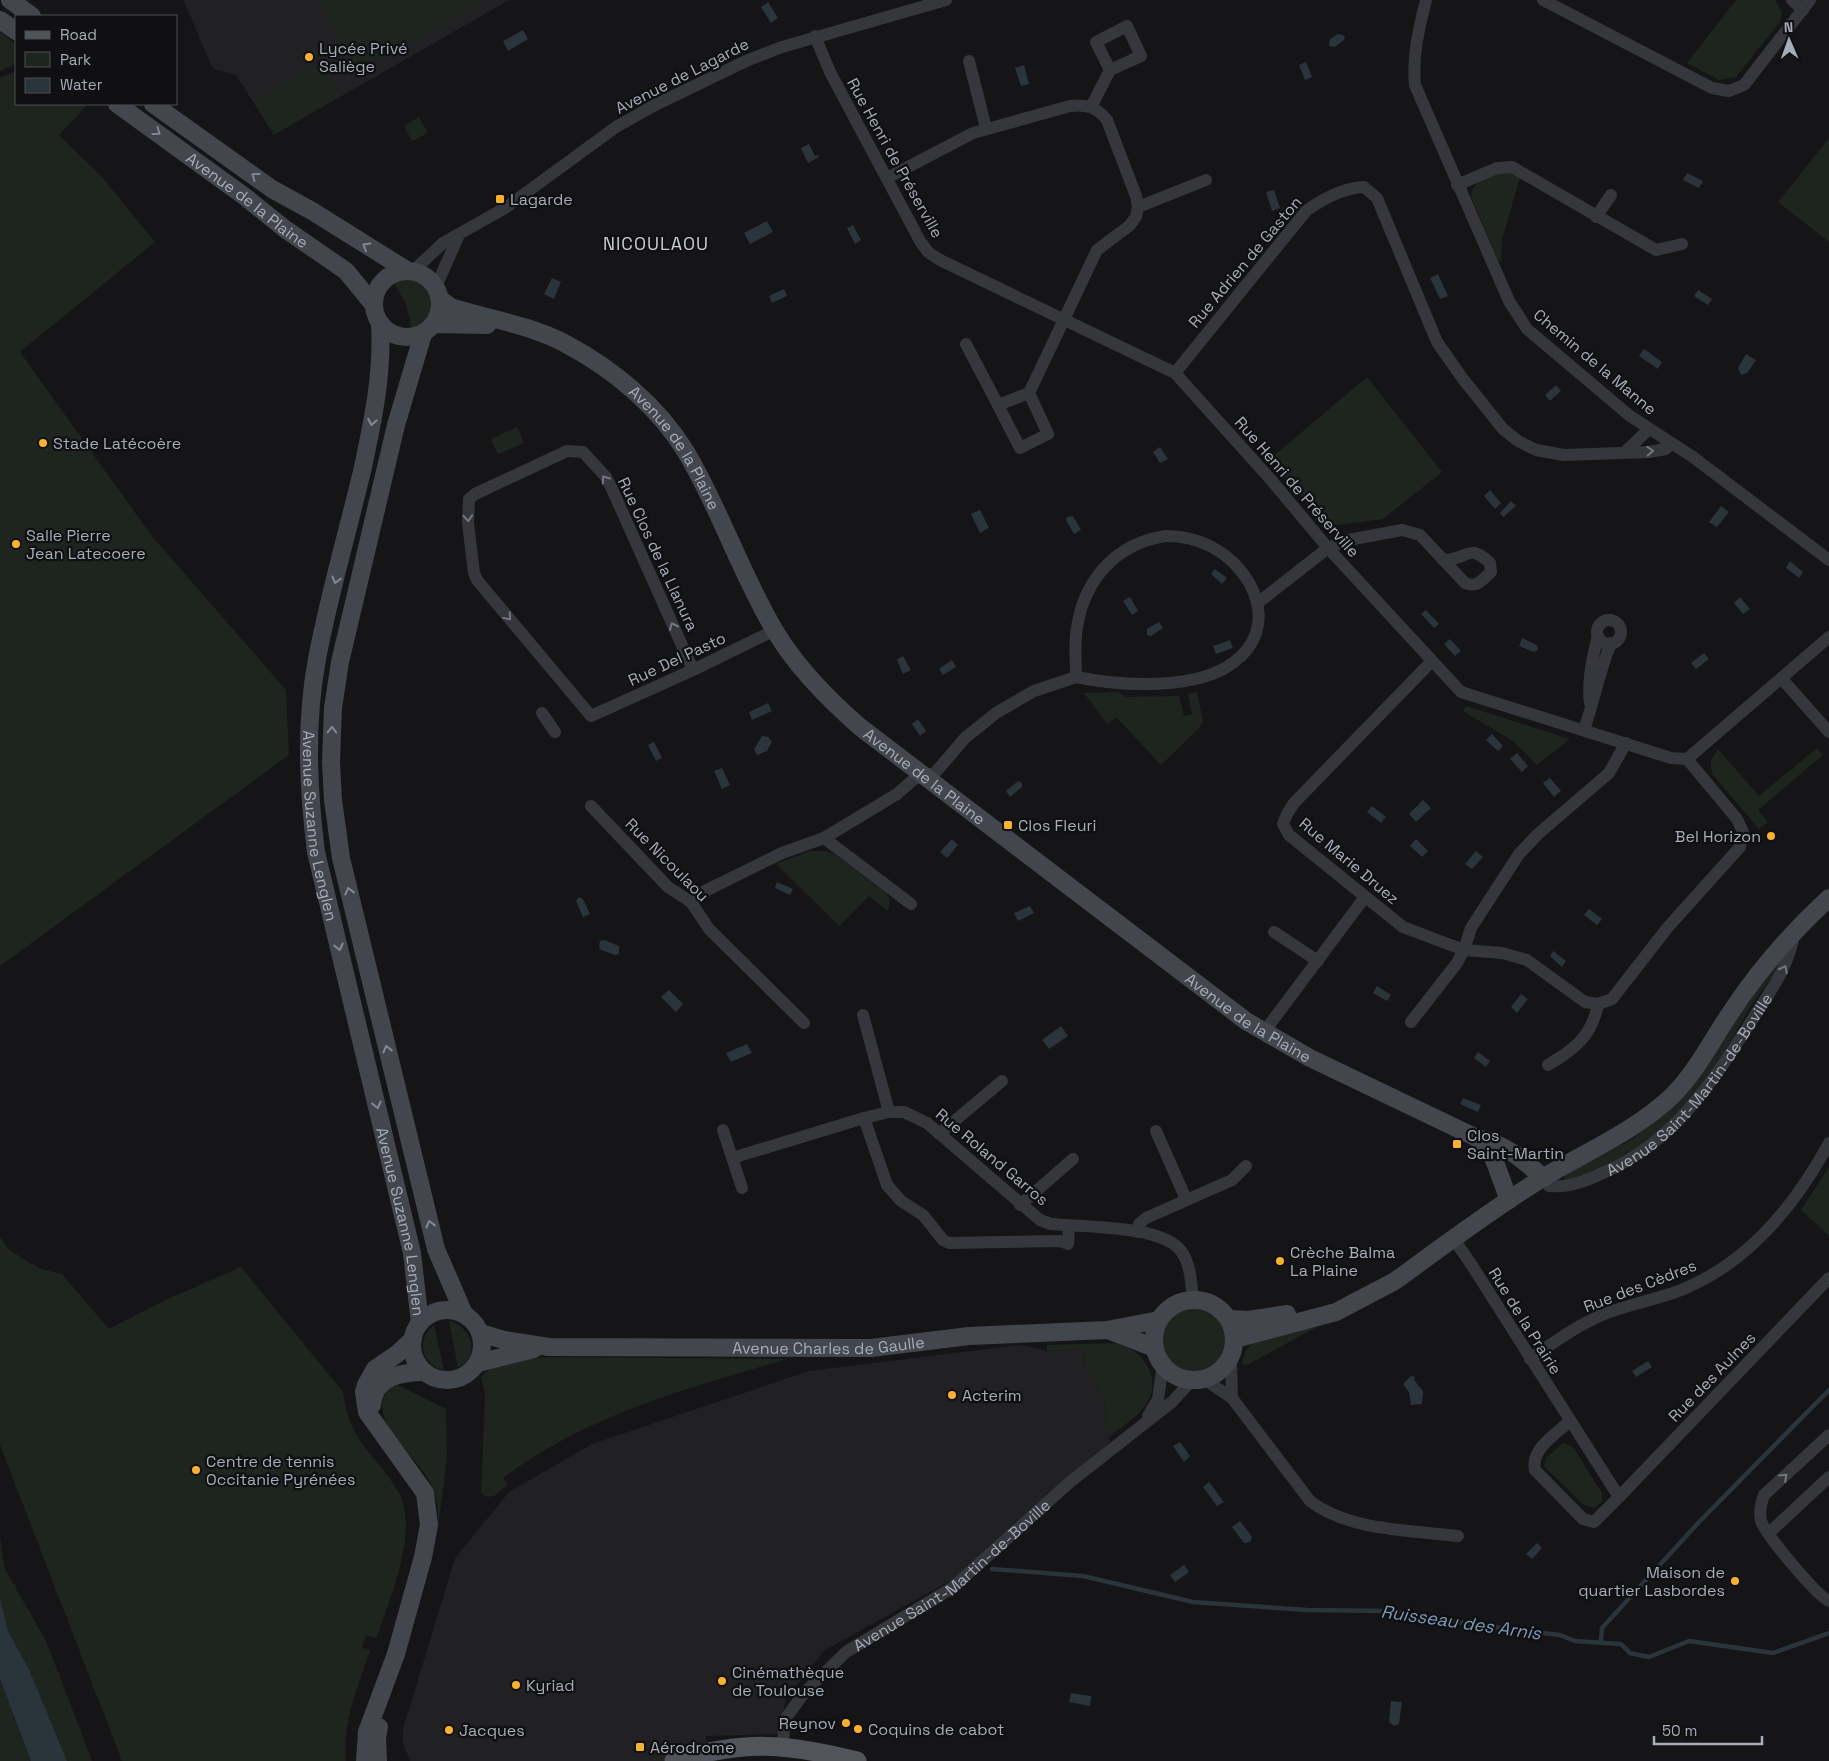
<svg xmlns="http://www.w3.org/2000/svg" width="1829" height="1761" viewBox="0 0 1829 1761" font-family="'Space Grotesk',sans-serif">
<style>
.built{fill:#212124}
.green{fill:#1d251e}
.water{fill:#2a343b}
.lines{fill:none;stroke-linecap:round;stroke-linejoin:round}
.stream{stroke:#2a343b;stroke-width:4.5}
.street{stroke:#36373c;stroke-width:12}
.secondary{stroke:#43464c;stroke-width:18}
.primary{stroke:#51545b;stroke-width:19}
.oneway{stroke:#838892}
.oneway2{stroke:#747780}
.poi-dot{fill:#fbb228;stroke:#101012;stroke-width:2}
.labels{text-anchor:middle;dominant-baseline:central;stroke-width:4.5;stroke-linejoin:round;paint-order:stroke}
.poi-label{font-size:16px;fill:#a6acb8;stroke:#101012;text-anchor:start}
.street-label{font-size:16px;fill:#a6acb8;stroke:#101012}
.neighbourhood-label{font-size:18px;letter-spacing:1px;fill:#c7cbd3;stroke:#101012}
.water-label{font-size:18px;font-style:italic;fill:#7b9ab5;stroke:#101012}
</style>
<rect width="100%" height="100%" fill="#151517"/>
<g class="built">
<path d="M183,0H509L274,135L236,75L213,69Z"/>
<path d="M1021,1345L1047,1351L1083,1349L1086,1368L1104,1401L1110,1442L979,1565L825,1650L786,1698L778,1734L706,1736L707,1761H410L403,1744V1729L455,1558L509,1492L592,1444L809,1371Z"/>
</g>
<g class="green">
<path d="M319,0H482L483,2L358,71Z"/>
<path d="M1736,0H1775L1782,12L1780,22L1736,77L1719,80L1687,63Z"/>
<path d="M0,32L16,44V64L0,71Z"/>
<path d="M320,62L340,95L274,135L254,102Z"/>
<path d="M16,71V104H83L86,106L59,135L102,177L155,242L20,352L151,535L286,690L289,755L0,966V78Z"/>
<path d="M419,117L428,133L412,141L404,126Z"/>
<path d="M1829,138V242L1778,202Z"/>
<path d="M1505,172L1520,177L1502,240L1501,262L1498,260L1471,196C1473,179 1490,177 1505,172Z"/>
<path d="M403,279C436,276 444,321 412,329L406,304L394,282Z"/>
<path d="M1367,377L1442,472L1383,519L1337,525L1321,520L1270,459Z"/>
<path d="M517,427L524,443L498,454L491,439Z"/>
<path d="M1118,692L1126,697L1179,696L1184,716L1192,714L1188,694L1197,692L1203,722L1199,728L1161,765L1116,717L1107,724L1084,693Z"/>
<path d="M1466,706L1570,739L1537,765L1513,741L1463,711Z"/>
<path d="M1817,748L1823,755L1758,810L1768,822L1759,829L1713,775C1709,764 1711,758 1718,749L1759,796Z"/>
<path d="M810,851H826L834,854L887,894L890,900L888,911L869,896L839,926L776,864Z"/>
<path d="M1781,956L1785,962C1754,994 1737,1033 1713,1070C1679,1123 1626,1160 1568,1183L1564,1179L1565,1174L1632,1139L1653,1122L1760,981Z"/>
<path d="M1829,1167V1236L1801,1210Z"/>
<path d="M0,1236L7,1248L26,1261L44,1270L62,1274L109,1329L172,1297L241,1267L343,1392C349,1442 374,1452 398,1491C420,1527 390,1601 376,1638L366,1635L362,1647L370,1650C358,1687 342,1722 346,1761H122L0,1445Z"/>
<circle cx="1195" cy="1339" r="33"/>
<path d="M1332,1319L1249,1364L1242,1365L1245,1352L1253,1342Z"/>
<path d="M449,1321C471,1326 482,1356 458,1367Z"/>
<path d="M434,1325L444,1371C421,1363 415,1341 434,1325Z"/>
<path d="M1111,1343C1139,1345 1165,1377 1146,1404C1138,1417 1121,1427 1109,1437L1104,1401L1086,1368L1083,1349L1047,1351V1345Z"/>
<path d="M556,1357L787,1359C688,1388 586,1415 503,1478L508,1485L494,1496L487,1497L481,1493L485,1394L481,1377C498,1357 532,1358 556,1357Z"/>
<path d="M394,1383L446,1409L447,1458L438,1527C438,1513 438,1500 433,1488C421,1457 356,1416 394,1383Z"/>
<path d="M1563,1443L1573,1447L1602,1493V1502L1594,1508L1584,1505L1544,1466L1546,1458Z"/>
<path d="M0,1535L4,1567L47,1643L92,1761H67L29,1669L8,1631L0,1598Z"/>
<path d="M0,1679L31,1761H0Z"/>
</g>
<g class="water">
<path d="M768,2L778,18L771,23L761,7Z"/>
<path d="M523,30L528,39L508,51L503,41Z"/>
<path d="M1338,34L1345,36L1344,40L1335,47L1329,46L1330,39Z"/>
<path d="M1306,62L1312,77L1305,80L1299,65Z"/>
<path d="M1024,65L1029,84L1021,86L1015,68Z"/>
<path d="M809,144L815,156L818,155L819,157L808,163L801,148Z"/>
<path d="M1687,173L1703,181L1699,188L1683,180Z"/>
<path d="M1274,190L1280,208L1272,211L1266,192Z"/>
<path d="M767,221L773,232L750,244L744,233Z"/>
<path d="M853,225L861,240L855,244L847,228Z"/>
<path d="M1438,274L1448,296L1440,299L1430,278Z"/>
<path d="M552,278L561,282L554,299L544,294Z"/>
<path d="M784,289L787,296L772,303L769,296Z"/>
<path d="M1698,290L1712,299L1708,305L1694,296Z"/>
<path d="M1644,349L1662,362L1658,369L1639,356Z"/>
<path d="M1746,354L1756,360L1747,373L1741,375L1738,368Z"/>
<path d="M1556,385L1561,391L1550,401L1545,395Z"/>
<path d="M1160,447L1168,459L1160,463L1153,452Z"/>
<path d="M1490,490L1501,503L1495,509L1484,496Z"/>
<path d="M1511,501L1516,506L1503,517L1500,513Z"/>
<path d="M1721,506L1729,512L1717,527L1709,522Z"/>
<path d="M980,510L989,528L980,533L971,514Z"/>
<path d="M1073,516L1081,530L1074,534L1066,520L1067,517Z"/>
<path d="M1790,561L1803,572L1799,578L1786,568Z"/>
<path d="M1215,569L1227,578L1222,584L1211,574Z"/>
<path d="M1130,597L1138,611L1132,615L1123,601Z"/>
<path d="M1740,597L1750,609L1743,614L1734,603Z"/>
<path d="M1426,610L1439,624L1434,628L1421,614Z"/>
<path d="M1159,622L1163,628L1151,636L1147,635V629Z"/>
<path d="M1522,638L1537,645L1538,650L1534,652L1519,646Z"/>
<path d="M1450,639L1461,651L1455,656L1444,644Z"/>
<path d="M1230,640L1233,648L1216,654L1213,646Z"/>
<path d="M1704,653L1709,659L1696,669L1691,663Z"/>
<path d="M903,656L911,670L903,674L897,660Z"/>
<path d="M952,660L956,667L943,675L939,669Z"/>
<path d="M768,703L772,711L752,720L749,712Z"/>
<path d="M918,719L926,731L920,736L912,724Z"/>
<path d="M1492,734L1503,746L1498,751L1486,740Z"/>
<path d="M762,736L768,737L772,742L767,751L757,755L754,749Z"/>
<path d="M654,742L662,758L656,761L648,745Z"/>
<path d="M1517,753L1528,766L1522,772L1510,759Z"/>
<path d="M722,768L730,785L722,789L714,771Z"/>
<path d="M1550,778L1561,791L1554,797L1543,783Z"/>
<path d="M1018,781L1022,783V787L1010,797L1006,791Z"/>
<path d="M1423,800L1431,808L1416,822L1409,814Z"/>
<path d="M1372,806L1386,817L1381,823L1367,812Z"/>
<path d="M952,839L958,845L947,858L940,852Z"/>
<path d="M1416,839L1428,851L1422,857L1410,846Z"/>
<path d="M1476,851L1483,857L1472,869L1465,864Z"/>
<path d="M777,882L793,889L790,895L775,888Z"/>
<path d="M579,897L583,899L590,914L583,917L576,901Z"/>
<path d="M1030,906L1034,913L1018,921L1014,913Z"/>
<path d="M1589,909L1602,919L1597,925L1584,915Z"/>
<path d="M604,940L619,946V954L615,955L601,950L599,946L600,941Z"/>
<path d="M1553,951L1566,961L1562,967L1550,956Z"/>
<path d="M1377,986L1391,995L1387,1001L1373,993Z"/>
<path d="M669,990L683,1004L676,1012L661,997Z"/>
<path d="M1521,994L1528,999L1517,1013L1511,1007Z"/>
<path d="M1061,1026L1068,1036L1049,1049L1042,1040Z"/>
<path d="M747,1044L752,1053L731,1062L726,1053Z"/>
<path d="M1478,1052L1490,1061L1486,1067L1474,1058Z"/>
<path d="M1463,1098L1481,1105L1478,1112L1460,1104Z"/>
<path d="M1648,1361L1652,1367L1636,1377L1632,1371Z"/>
<path d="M1411,1376L1415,1377L1414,1380L1423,1391L1422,1404L1411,1405L1409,1392L1403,1384Z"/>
<path d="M1180,1442L1190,1456L1184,1462L1173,1446Z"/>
<path d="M1209,1482L1224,1502L1217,1506L1203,1487Z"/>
<path d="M1240,1521L1252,1537L1250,1542L1244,1543L1232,1527Z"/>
<path d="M1537,1543L1542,1548L1532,1559L1526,1554Z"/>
<path d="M1184,1565L1189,1572L1175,1582L1170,1575Z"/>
<path d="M0,1598L8,1631L29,1669L67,1761H31L0,1679Z"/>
<path d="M1071,1693L1091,1696L1090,1706L1069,1702Z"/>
<path d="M1391,1701L1402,1702L1399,1724L1394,1726L1389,1722Z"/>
</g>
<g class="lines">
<g class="stream">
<path d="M992,1569L1083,1576L1193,1602L1307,1610L1394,1611L1469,1624L1560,1635L1575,1641L1621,1644L1630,1653L1649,1657L1689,1641L1773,1653L1829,1633"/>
<path d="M1601,1641L1602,1628L1700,1521L1829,1390"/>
</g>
<g class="street">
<path d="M1426,0C1419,28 1412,56 1415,85L1509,301L1527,329L1630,416L1693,457L1829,560"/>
<path d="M1543,0L1712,88L1729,91L1744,85L1810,0"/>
<path d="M1792,0L1803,10"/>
<path d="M815,36L830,72L920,241L928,252L940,260L1175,373L1272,481L1328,548L1461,692L1671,758L1687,759L1829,637"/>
<path d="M969,61L986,128"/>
<path d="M1091,107L1110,70L1141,56L1127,26L1096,42L1110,70"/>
<path d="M887,178L973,133L1070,106C1086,104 1097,107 1107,120L1136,196L1138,207L1136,217L1129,226L1097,250L1029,393"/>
<path d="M1457,185L1497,168L1512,167L1656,250L1682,244"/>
<path d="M1138,207L1206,180"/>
<path d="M1596,217L1611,195"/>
<path d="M413,271L443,243L505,208L616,127L653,106L746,61L782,47L946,0"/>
<path d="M436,287L458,237"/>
<path d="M966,344L998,405"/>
<path d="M1175,373L1306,211C1324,198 1343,188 1364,187L1377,198L1437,342L1463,379L1503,429L1518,441L1536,450L1564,455L1649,452L1666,449L1671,443"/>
<path d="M1029,393L1048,434L1020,448L998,405Z"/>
<path d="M1626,451L1649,429"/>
<path d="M1166,536C1181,536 1196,539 1210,546C1254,568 1281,627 1234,662C1197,691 1120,686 1076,677C1076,660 1074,643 1077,627C1085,578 1117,543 1166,536Z"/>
<path d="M1259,602L1328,548L1348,540L1402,530L1420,535L1465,583C1477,588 1482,580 1491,572L1490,563C1468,542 1468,560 1443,560"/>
<circle cx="1609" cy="632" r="12"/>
<path d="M1432,661L1294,803L1287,814L1283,824L1289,835L1403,927L1464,950L1502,953L1527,960L1585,1002L1598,1004L1612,999L1668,927L1740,847L1743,832L1737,819L1687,759"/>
<path d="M693,670L612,489L606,477L583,452L567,451L475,494L469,499L468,523L474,573L477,580L591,716L693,670L775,630"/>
<path d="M1782,679L1829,732"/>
<path d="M1590,703C1587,681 1592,658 1598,636"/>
<path d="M542,713L555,732"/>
<path d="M1584,730C1594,701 1599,672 1611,643"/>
<path d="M591,806L668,887L691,902L709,929L804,1023"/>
<path d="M824,838L911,904"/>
<path d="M691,902L705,891L782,853L824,838L897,794L914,779L935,773L965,738L996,713L1034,691L1076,677"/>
<path d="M1274,932L1318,961"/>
<path d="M863,1015L889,1112"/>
<path d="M1411,1022L1457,963L1464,950L1471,928L1519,854L1538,834L1609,773L1626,743"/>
<path d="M1264,1032L1365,897"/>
<path d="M1548,1065C1575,1049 1592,1036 1598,1004"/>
<path d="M864,1118L887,1185L901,1201L923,1215L943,1240L949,1243L1060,1241L1068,1244L1069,1226"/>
<path d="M723,1130L742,1188"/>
<path d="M1156,1131L1186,1199"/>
<path d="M939,1134L1002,1081"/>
<path d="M732,1158L864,1118L889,1112H904L927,1123L1040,1220L1051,1224C1083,1227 1162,1225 1181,1251C1191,1264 1191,1284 1193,1299"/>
<path id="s1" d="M1543,1178L1549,1186C1568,1188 1586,1181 1603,1173C1676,1140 1711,1084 1752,1020C1773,986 1786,973 1795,932"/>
<path d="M1020,1205L1073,1159"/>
<path d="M1138,1232L1139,1224L1146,1218L1232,1180L1246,1166"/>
<path d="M1453,1238L1471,1264L1619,1497L1594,1522L1583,1519L1535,1470C1530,1449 1556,1434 1570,1421"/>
<path d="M1231,1357L1232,1398"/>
<path d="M1530,1359C1553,1343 1576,1326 1602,1315C1630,1303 1660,1300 1688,1287C1752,1259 1797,1202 1829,1143"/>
<path d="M1204,1379L1232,1398L1310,1501C1349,1531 1410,1530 1458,1536"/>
<path d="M1148,1416L1158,1399L1163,1364"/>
<path d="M1829,1435L1764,1495C1761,1503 1759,1512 1761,1521C1766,1535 1816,1595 1829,1601"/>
<path d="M1619,1497L1829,1278"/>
<path d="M1769,1533L1829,1477"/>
<path id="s2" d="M783,1746L784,1724L788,1715L804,1693L846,1652L952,1588L1070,1482L1172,1402L1192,1380"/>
</g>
<g class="secondary">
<path d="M10,0L32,16"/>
<path d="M0,20L16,31"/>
<path id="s3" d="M117,104L244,196L285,229L346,271L373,304"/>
<path d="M153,104L272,189L312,211L408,271"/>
<circle cx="407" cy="304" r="33"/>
<path id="s4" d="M440,299L451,307C489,319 531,325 566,344C613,369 658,406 686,452C720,509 741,574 775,631C797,668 828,699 860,727L1246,1021L1310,1058L1477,1138C1504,1143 1524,1160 1543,1178"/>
<path id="s5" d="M380,324C383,373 373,420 363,467C348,531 329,595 317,659C305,724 308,788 316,852L412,1253L420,1323"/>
<path d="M434,324L487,325"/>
<path d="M423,334L396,425L340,662L333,708L331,762L333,800L341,858L436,1249L464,1314"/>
<path d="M1477,1138L1493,1157L1509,1200"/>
<circle cx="1194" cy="1340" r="40"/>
<circle cx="447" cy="1345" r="35"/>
<path d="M1229,1319L1248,1320L1287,1314"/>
<path d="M1108,1330L1155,1348"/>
<path id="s6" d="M480,1333L504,1340L549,1347L871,1348L969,1336L1107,1330L1159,1320"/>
<path d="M1235,1339L1336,1312L1395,1281C1443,1246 1491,1210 1541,1179C1585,1152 1634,1132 1672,1096C1697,1071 1713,1038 1733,1009C1761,967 1792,932 1829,898"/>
<path d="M478,1363L534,1349"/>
<path d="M372,1405C374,1376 402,1372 425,1372"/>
<path d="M365,1761L367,1732L396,1654L423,1557L429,1525L425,1493L367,1412L364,1392L366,1385L375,1369L397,1354L413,1339"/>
<path d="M378,1761L377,1738L379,1727"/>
</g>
<path class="primary" d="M674,1761C744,1740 786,1743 857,1761"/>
</g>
<defs><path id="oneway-chevron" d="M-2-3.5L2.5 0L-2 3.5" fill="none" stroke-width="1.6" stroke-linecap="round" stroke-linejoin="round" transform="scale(1.25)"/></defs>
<g class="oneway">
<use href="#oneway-chevron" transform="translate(157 132) rotate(36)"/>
<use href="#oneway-chevron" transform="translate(255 176) rotate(-144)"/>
<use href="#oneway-chevron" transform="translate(366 246) rotate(-149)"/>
<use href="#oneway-chevron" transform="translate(372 422) rotate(100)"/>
<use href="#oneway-chevron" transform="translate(336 580) rotate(104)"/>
<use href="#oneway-chevron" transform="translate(332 730) rotate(-88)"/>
<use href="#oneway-chevron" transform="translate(349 891) rotate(-104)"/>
<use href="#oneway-chevron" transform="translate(339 947) rotate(76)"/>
<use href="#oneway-chevron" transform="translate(387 1049) rotate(-104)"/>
<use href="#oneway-chevron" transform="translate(377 1105) rotate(76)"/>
<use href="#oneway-chevron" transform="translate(430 1224) rotate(-104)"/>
</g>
<g class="oneway2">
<use href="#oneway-chevron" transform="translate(1650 451) rotate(-3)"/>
<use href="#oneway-chevron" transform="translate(605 479) rotate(-125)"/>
<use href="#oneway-chevron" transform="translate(468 518) rotate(86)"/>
<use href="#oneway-chevron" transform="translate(508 617) rotate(50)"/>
<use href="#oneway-chevron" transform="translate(673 626) rotate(-114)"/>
<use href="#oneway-chevron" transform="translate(1784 969) rotate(-63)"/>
<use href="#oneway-chevron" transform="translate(1784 1477) rotate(-43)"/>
</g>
<g class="poi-dot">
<circle cx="309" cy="57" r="5"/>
<rect x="495" y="194" width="10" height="10" rx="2.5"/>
<circle cx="43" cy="443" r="5"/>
<circle cx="16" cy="544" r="5"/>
<rect x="1003" y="820" width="10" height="10" rx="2.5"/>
<circle cx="1771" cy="836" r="5"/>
<rect x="1452" y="1139" width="10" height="10" rx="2.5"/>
<circle cx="1280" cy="1261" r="5"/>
<circle cx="952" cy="1395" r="5"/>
<circle cx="196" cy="1470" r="5"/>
<circle cx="1735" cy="1581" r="5"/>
<circle cx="722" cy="1681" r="5"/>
<circle cx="516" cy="1685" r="5"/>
<circle cx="846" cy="1723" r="5"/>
<circle cx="858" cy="1729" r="5"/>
<circle cx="449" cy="1730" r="5"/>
<rect x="635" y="1742" width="10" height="10" rx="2.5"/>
</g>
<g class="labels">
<g class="poi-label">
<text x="319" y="48">Lycée Privé<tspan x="319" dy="18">Saliège</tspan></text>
<text x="510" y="199">Lagarde</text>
<text x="53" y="443">Stade Latécoère</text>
<text x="26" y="535">Salle Pierre<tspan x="26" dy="18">Jean Latecoere</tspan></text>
<text x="1018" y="825">Clos Fleuri</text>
<text x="1761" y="836" text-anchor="end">Bel Horizon</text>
<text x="1467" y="1135">Clos<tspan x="1467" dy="18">Saint-Martin</tspan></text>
<text x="1290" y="1252">Crèche Balma<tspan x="1290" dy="18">La Plaine</tspan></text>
<text x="962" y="1395">Acterim</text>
<text x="206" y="1461">Centre de tennis<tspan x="206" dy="18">Occitanie Pyrénées</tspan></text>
<text x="1725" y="1572" text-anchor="end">Maison de<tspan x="1725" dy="18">quartier Lasbordes</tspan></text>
<text x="732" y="1672">Cinémathèque<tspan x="732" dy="18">de Toulouse</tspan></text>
<text x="526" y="1685">Kyriad</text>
<text x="836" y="1723" text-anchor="end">Reynov</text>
<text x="868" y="1729">Coquins de cabot</text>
<text x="459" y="1730">Jacques</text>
<text x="650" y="1747">Aérodrome</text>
</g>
<g class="street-label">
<text transform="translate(682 76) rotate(-27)">Avenue de Lagarde</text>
<text transform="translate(895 158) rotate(61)">Rue Henri de Préserville</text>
<text stroke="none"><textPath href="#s3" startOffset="162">Avenue de la Plaine</textPath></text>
<text transform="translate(1245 262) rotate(-50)">Rue Adrien de Gaston</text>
<text transform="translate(1595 362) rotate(40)">Chemin de la Manne</text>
<text stroke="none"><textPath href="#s4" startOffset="288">Avenue de la Plaine</textPath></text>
<text transform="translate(1297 487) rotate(49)">Rue Henri de Préserville</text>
<text transform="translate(658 554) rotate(65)">Rue Clos de la Llanura</text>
<text transform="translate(677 659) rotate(-25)">Rue Del Pasto</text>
<text stroke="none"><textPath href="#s4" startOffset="708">Avenue de la Plaine</textPath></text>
<text stroke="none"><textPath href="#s5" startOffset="510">Avenue Suzanne Lenglen</textPath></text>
<text transform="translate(667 860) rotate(45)">Rue Nicoulaou</text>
<text transform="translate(1349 861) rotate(40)">Rue Marie Druez</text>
<text stroke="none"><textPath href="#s4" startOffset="1112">Avenue de la Plaine</textPath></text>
<text stroke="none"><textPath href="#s1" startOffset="192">Avenue Saint-Martin-de-Boville</textPath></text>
<text transform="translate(992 1157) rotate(40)">Rue Roland Garros</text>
<text stroke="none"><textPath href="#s5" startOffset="915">Avenue Suzanne Lenglen</textPath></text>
<text transform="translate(1640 1286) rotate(-21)">Rue des Cèdres</text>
<text transform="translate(1525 1321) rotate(58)">Rue de la Prairie</text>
<text stroke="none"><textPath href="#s6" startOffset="350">Avenue Charles de Gaulle</textPath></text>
<text transform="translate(1712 1377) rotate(-46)">Rue des Aulnes</text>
<text stroke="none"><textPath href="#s2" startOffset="249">Avenue Saint-Martin-de-Boville</textPath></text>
</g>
<g class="neighbourhood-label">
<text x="656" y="243">NICOULAOU</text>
</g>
<g class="water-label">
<text transform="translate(1461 1622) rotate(8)">Ruisseau des Arnis</text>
</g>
</g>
<rect x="15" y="15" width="162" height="90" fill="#101012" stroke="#4c4e54"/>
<rect x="25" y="31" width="25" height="8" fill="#51545b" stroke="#4c4e54"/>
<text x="60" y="40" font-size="15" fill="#a6acb8">Road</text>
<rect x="25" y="52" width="25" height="15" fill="#1d251e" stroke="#4c4e54"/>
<text x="60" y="65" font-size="15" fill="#a6acb8">Park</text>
<rect x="25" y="78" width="25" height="15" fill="#2a343b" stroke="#4c4e54"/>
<text x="60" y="90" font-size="15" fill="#a6acb8">Water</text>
<g transform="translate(1789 40) rotate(358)" stroke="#101012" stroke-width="4" paint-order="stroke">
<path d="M0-4L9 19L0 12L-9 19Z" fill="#a6acb8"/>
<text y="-8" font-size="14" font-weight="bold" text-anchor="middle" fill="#a6acb8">N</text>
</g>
<path d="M1654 1736v8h108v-8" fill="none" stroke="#a6acb8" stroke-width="2.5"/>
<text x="1662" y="1736" font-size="15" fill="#a6acb8" stroke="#101012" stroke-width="4" paint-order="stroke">50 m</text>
</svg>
